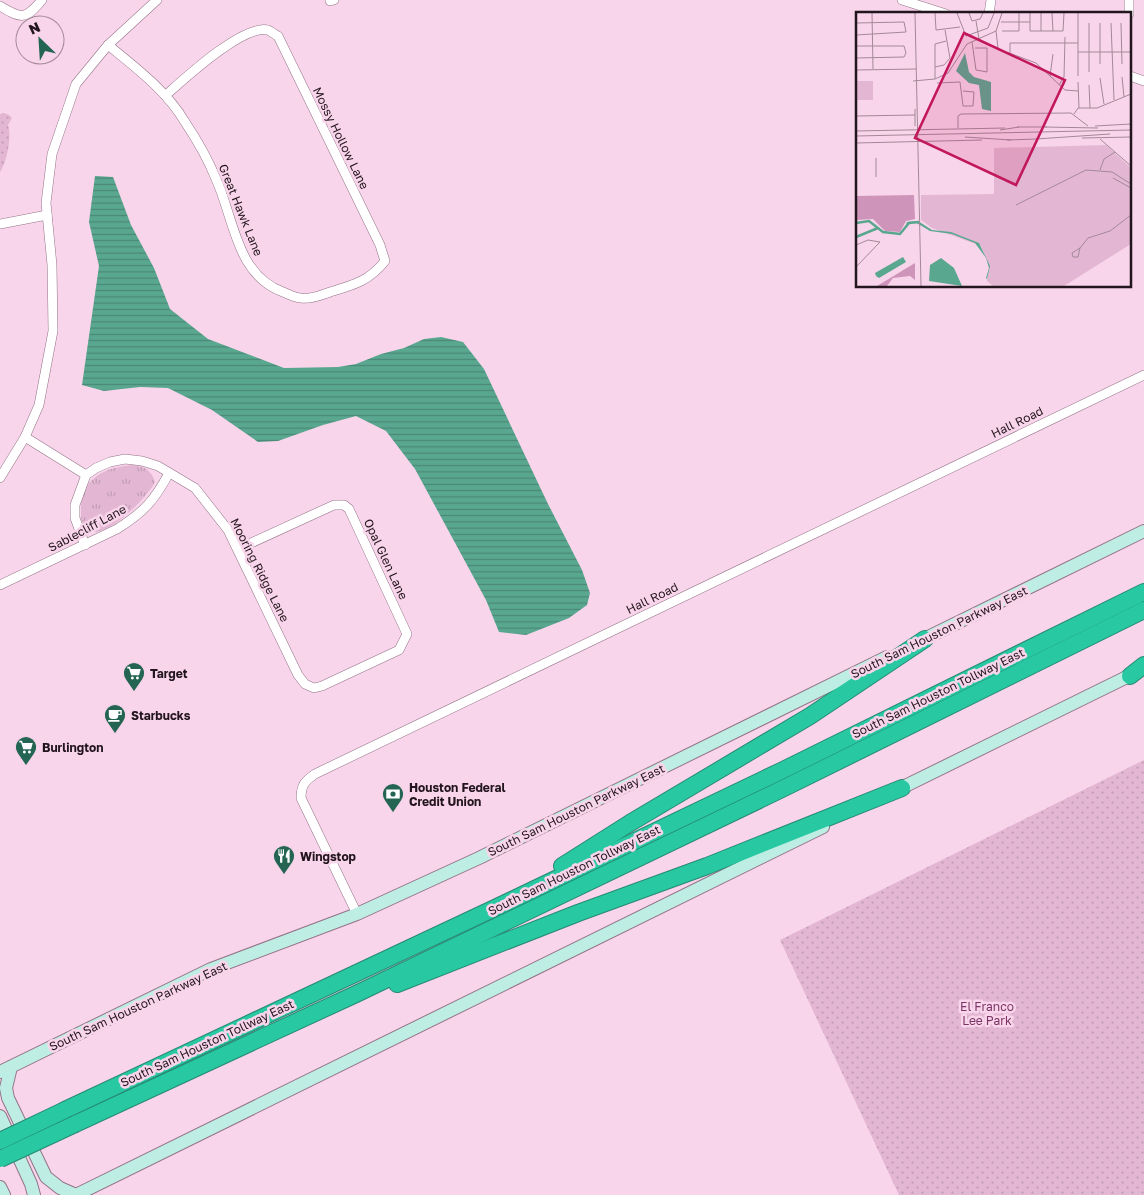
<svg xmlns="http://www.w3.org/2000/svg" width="1144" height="1195" viewBox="0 0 1144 1195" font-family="'Golos Text',sans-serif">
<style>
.grass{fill:url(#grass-tufts)}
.park{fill:url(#park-dots)}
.water{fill:url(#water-rules)}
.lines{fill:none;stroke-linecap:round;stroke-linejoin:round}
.minor-casing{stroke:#937387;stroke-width:10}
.secondary-casing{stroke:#937387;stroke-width:14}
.motorway-casing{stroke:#268973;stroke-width:18}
.minor{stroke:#fff;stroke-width:9}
.secondary{stroke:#beeee3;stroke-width:12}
.motorway{stroke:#28c8a2;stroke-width:16}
.motorway-bridge-casing{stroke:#268973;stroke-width:18;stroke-linecap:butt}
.motorway-bridge{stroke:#28c8a2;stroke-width:16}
.labels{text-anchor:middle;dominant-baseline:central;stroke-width:5;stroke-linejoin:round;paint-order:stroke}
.street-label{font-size:12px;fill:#22151d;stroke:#f9d5eb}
.poi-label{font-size:12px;font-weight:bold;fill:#22151d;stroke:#f9d5eb;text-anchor:start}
.park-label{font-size:12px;fill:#7a3465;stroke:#f9d5eb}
.inset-river{fill:none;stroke:#5aa790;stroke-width:2.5}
.inset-road{fill:none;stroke:#a38899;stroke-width:1}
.view{fill:#c2185b;fill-opacity:0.15;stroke:#c2185b;stroke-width:2.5}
.inset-edge{fill:none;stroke:#22151d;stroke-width:2.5}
</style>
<defs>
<pattern id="grass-tufts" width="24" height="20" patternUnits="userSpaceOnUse" patternTransform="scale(1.25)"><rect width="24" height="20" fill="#e3b7d3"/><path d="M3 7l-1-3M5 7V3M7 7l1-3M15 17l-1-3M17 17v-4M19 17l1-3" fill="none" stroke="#c29cb5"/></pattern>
<pattern id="park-dots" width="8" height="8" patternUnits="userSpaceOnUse" patternTransform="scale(1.25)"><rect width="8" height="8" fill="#e3b7d3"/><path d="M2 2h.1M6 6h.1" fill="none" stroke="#c29cb5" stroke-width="1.8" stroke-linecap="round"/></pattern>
<pattern id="water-rules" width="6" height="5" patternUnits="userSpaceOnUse" patternTransform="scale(1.25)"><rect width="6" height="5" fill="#5aa790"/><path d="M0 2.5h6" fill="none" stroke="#4a8775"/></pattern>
</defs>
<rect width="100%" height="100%" fill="#f9d5eb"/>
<path class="grass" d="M133,465C146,467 151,470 155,482C148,497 104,542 87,530C82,527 81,519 81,513C79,479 104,467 133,465Z"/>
<g class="park">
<path d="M4,113L9,115L12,118L8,125C12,135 7,163 0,172V114Z"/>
<path d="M1144,760V1195H899L780,940Z"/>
</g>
<path class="water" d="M95,176L113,177L131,225L154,268L170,309L208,339L284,368L338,367L356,364L381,354L404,348L424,339L441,337L463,342L484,369L548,504L582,570L590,593L587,605L569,618L526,635L499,632L486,600L415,469L386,431L356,416L323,425L278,441L258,442L212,410L168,388L140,387L104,391L82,385L99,266L89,222Z"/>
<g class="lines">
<g class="minor-casing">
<g id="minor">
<path d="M902,0L946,14"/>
<path d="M330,1L334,0"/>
<path d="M0,6C22,19 25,20 42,0"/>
<path d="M989,14L991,0"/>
<path d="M1129,14V0"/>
<path d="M108,45C135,67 167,91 185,122C197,140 208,159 216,179C234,218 236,275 283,292C288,294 295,298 301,298C309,300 322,295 330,292C354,285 369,281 385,261L380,245L278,36C275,35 271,31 268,30C243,24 184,79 166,95"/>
<path d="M1130,76L1144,81"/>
<path d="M0,224L47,215"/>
<path d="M25,437L86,475"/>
<path d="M0,478L25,437L39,405L53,331L52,265L46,203L52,154L76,84L108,45L157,0"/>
<path d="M85,545L75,518V505L86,475L96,468L110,462L125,459L142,461L158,466L195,488L228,530L298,675L305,684L314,688L322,686L399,650L407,634L349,509L344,505H334L238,549"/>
<path d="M0,585L117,529C144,512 154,501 169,473"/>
<path d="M357,914L301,798C301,785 305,781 315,774L1144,375"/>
</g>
</g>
<g class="secondary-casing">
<g id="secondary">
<path d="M916,643L1144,531"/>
<path d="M895,791L1137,672"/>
<path d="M11,1067L6,1088L8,1098L46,1177L60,1188L76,1195"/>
<path d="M0,1072L211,969L357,914L479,858L887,657"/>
<path d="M0,1116L31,1184L34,1195"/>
<path d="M0,1187L4,1195"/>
<path d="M76,1195L823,827"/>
</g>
</g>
<g class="motorway-casing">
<g id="motorway">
<path d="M1130,676L1144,665"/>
<path d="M562,866L630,823L810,716L925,639"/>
<path d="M397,984L578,913L707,866L902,788"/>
<path d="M65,1110L495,908L781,771L1144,592"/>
<path d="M75,1124L356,994L782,789L1144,610"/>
</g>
</g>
<use href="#minor" class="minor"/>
<use href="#secondary" class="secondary"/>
<use href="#motorway" class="motorway"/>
<g class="motorway-bridge-casing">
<g id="motorway-bridge">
<path d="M0,1141L65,1110"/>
<path d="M0,1159L75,1124"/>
</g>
</g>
<use href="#motorway-bridge" class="motorway-bridge"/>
</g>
<defs>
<g id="supermarket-pin" transform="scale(1.125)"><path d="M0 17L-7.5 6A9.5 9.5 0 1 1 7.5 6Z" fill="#236452" stroke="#f9d5eb"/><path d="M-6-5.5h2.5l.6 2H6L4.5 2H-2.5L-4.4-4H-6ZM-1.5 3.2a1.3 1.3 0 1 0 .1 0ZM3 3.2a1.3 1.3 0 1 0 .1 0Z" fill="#fff"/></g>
<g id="cafe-pin" transform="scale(1.125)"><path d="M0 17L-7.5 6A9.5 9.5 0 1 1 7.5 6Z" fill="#236452" stroke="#f9d5eb"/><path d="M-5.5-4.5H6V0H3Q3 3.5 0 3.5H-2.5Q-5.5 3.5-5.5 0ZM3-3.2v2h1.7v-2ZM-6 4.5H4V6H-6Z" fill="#fff"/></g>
<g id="bank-pin" transform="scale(1.125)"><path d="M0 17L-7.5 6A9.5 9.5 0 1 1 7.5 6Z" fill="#236452" stroke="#f9d5eb"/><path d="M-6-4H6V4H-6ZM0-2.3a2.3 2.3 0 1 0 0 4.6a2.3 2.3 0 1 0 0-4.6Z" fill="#fff"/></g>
<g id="restaurant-pin" transform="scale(1.125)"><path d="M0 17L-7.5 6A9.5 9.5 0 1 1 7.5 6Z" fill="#236452" stroke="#f9d5eb"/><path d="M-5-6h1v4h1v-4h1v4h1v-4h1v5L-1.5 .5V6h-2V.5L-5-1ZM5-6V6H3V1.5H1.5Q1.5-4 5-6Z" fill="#fff"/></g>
</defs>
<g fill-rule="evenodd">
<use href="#supermarket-pin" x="134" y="673"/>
<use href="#cafe-pin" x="115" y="715"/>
<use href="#supermarket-pin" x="26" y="747"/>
<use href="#bank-pin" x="393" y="794"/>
<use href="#restaurant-pin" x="284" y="856"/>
</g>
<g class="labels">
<g class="street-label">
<text transform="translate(341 138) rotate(64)">Mossy Hollow Lane</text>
<text transform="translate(241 210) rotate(68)">Great Hawk Lane</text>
<text transform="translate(1017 422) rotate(-26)">Hall Road</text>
<text transform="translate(87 528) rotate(-28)">Sablecliff Lane</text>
<text transform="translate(386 559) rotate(65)">Opal Glen Lane</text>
<text transform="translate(260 570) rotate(63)">Mooring Ridge Lane</text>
<text transform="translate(652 598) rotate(-26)">Hall Road</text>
<text transform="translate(939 632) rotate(-26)">South Sam Houston Parkway East</text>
<text transform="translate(938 693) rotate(-26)">South Sam Houston Tollway East</text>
<text transform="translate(576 810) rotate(-26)">South Sam Houston Parkway East</text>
<text transform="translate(574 870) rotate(-26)">South Sam Houston Tollway East</text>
<text transform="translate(138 1006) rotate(-25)">South Sam Houston Parkway East</text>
<text transform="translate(207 1043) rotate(-25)">South Sam Houston Tollway East</text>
</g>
<g class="poi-label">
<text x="150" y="673">Target</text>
<text x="131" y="715">Starbucks</text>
<text x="42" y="747">Burlington</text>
<text x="409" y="787">Houston Federal<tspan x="409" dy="14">Credit Union</tspan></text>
<text x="300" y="856">Wingstop</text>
</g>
<g class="park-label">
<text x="987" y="1006">El Franco<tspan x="987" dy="14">Lee Park</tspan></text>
</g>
</g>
<g transform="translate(856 12)">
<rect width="275" height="275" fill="#f9d5eb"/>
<path d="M0,69H17V88H0Z" fill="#e3b7d3"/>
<path d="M58,183L59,207L50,209L44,220L29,219L17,207L0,208V184ZM59,251V268L54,264L37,266L31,274H21Z" fill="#ce94b9"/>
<path d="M250,133L275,156V232L208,274H137L131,269L133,254L125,234L76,216L65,208V183L138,182V136Z" fill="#e3b7d3"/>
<path d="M228 182a7 7 0 1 1 14 0a7 7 0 1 1-14 0ZM242 199a6 6 0 1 1 12 0a6 6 0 1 1-12 0ZM254 200a7 7 0 1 1 14 0a7 7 0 1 1-14 0ZM250 230a9 9 0 1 1 18 0a9 9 0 1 1-18 0ZM229 239a8 8 0 1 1 16 0a8 8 0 1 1-16 0Z" fill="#e3b7d3"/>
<path d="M109,41L113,60L118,65L135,70V99L126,97L123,73L113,71L100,59ZM62,209L76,218L95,220L123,231L134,254L131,267L137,274L130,266L133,256L130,246L119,231L96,222L74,219L59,210L52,212L48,218L51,210ZM47,245L50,250L23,266L20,264L19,261ZM85,246L98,256L106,274L73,269L74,253Z" fill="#5aa790"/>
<path class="inset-river" d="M0,211L13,209L27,220L44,222L53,211L63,210M0,225L22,216"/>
<path class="inset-road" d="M16,1L17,57M59,1L65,274M79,1L80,18L104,15M101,1L110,24L132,16L138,1M113,1L116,9L124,7L127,1M174,1V19H207L208,1M185,1V19M196,1L197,19M222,1V64M120,9L123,27M145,10H174M0,11L48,10L50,20L0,23M233,11V60M244,11V52M255,11L258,88M265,11L266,52M140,19L142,36M146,19H163V1M116,30L120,58L131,60V36H119M0,34H48L50,41L48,45L0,46M137,35L180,51L209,78L222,79M222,40H275M154,41V31H222M79,55L88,53L94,46L89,18M0,58L60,57M194,64L197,42M266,65L268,85M244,66L248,92M79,67V32L90,29M57,69L79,67L92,61L111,32L140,19L146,1M104,70L107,94H117L118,80L107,79M222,70L223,96M81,71L104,70M203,73L208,65L209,25M233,73L234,96M59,97V114M218,102L222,96H241L275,82M0,104L59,103M239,114L275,112M161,115H191M189,115L242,116M102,116V104L105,102L215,101L232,114M144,118L163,115M0,119L149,116M0,124L275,118M109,125L155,128M226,126L275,125M180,127L254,122M244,127L275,154M151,128L181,127M0,131L126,128M20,146V165M244,158L248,147L259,140M257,166L275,176M160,193L230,158L256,160L275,172M0,233L12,228L24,230L0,255M224,236L232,226L254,219L275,203M224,236L222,245H217L216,241Z"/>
<path class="view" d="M108,21L209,68L160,173L59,126Z"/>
<rect width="275" height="275" class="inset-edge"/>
</g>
<g transform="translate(40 40) rotate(335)"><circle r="24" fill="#f9d5eb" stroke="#a38899"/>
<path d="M0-4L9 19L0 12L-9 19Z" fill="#236452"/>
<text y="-8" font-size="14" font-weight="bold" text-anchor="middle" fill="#22151d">N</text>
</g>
</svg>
